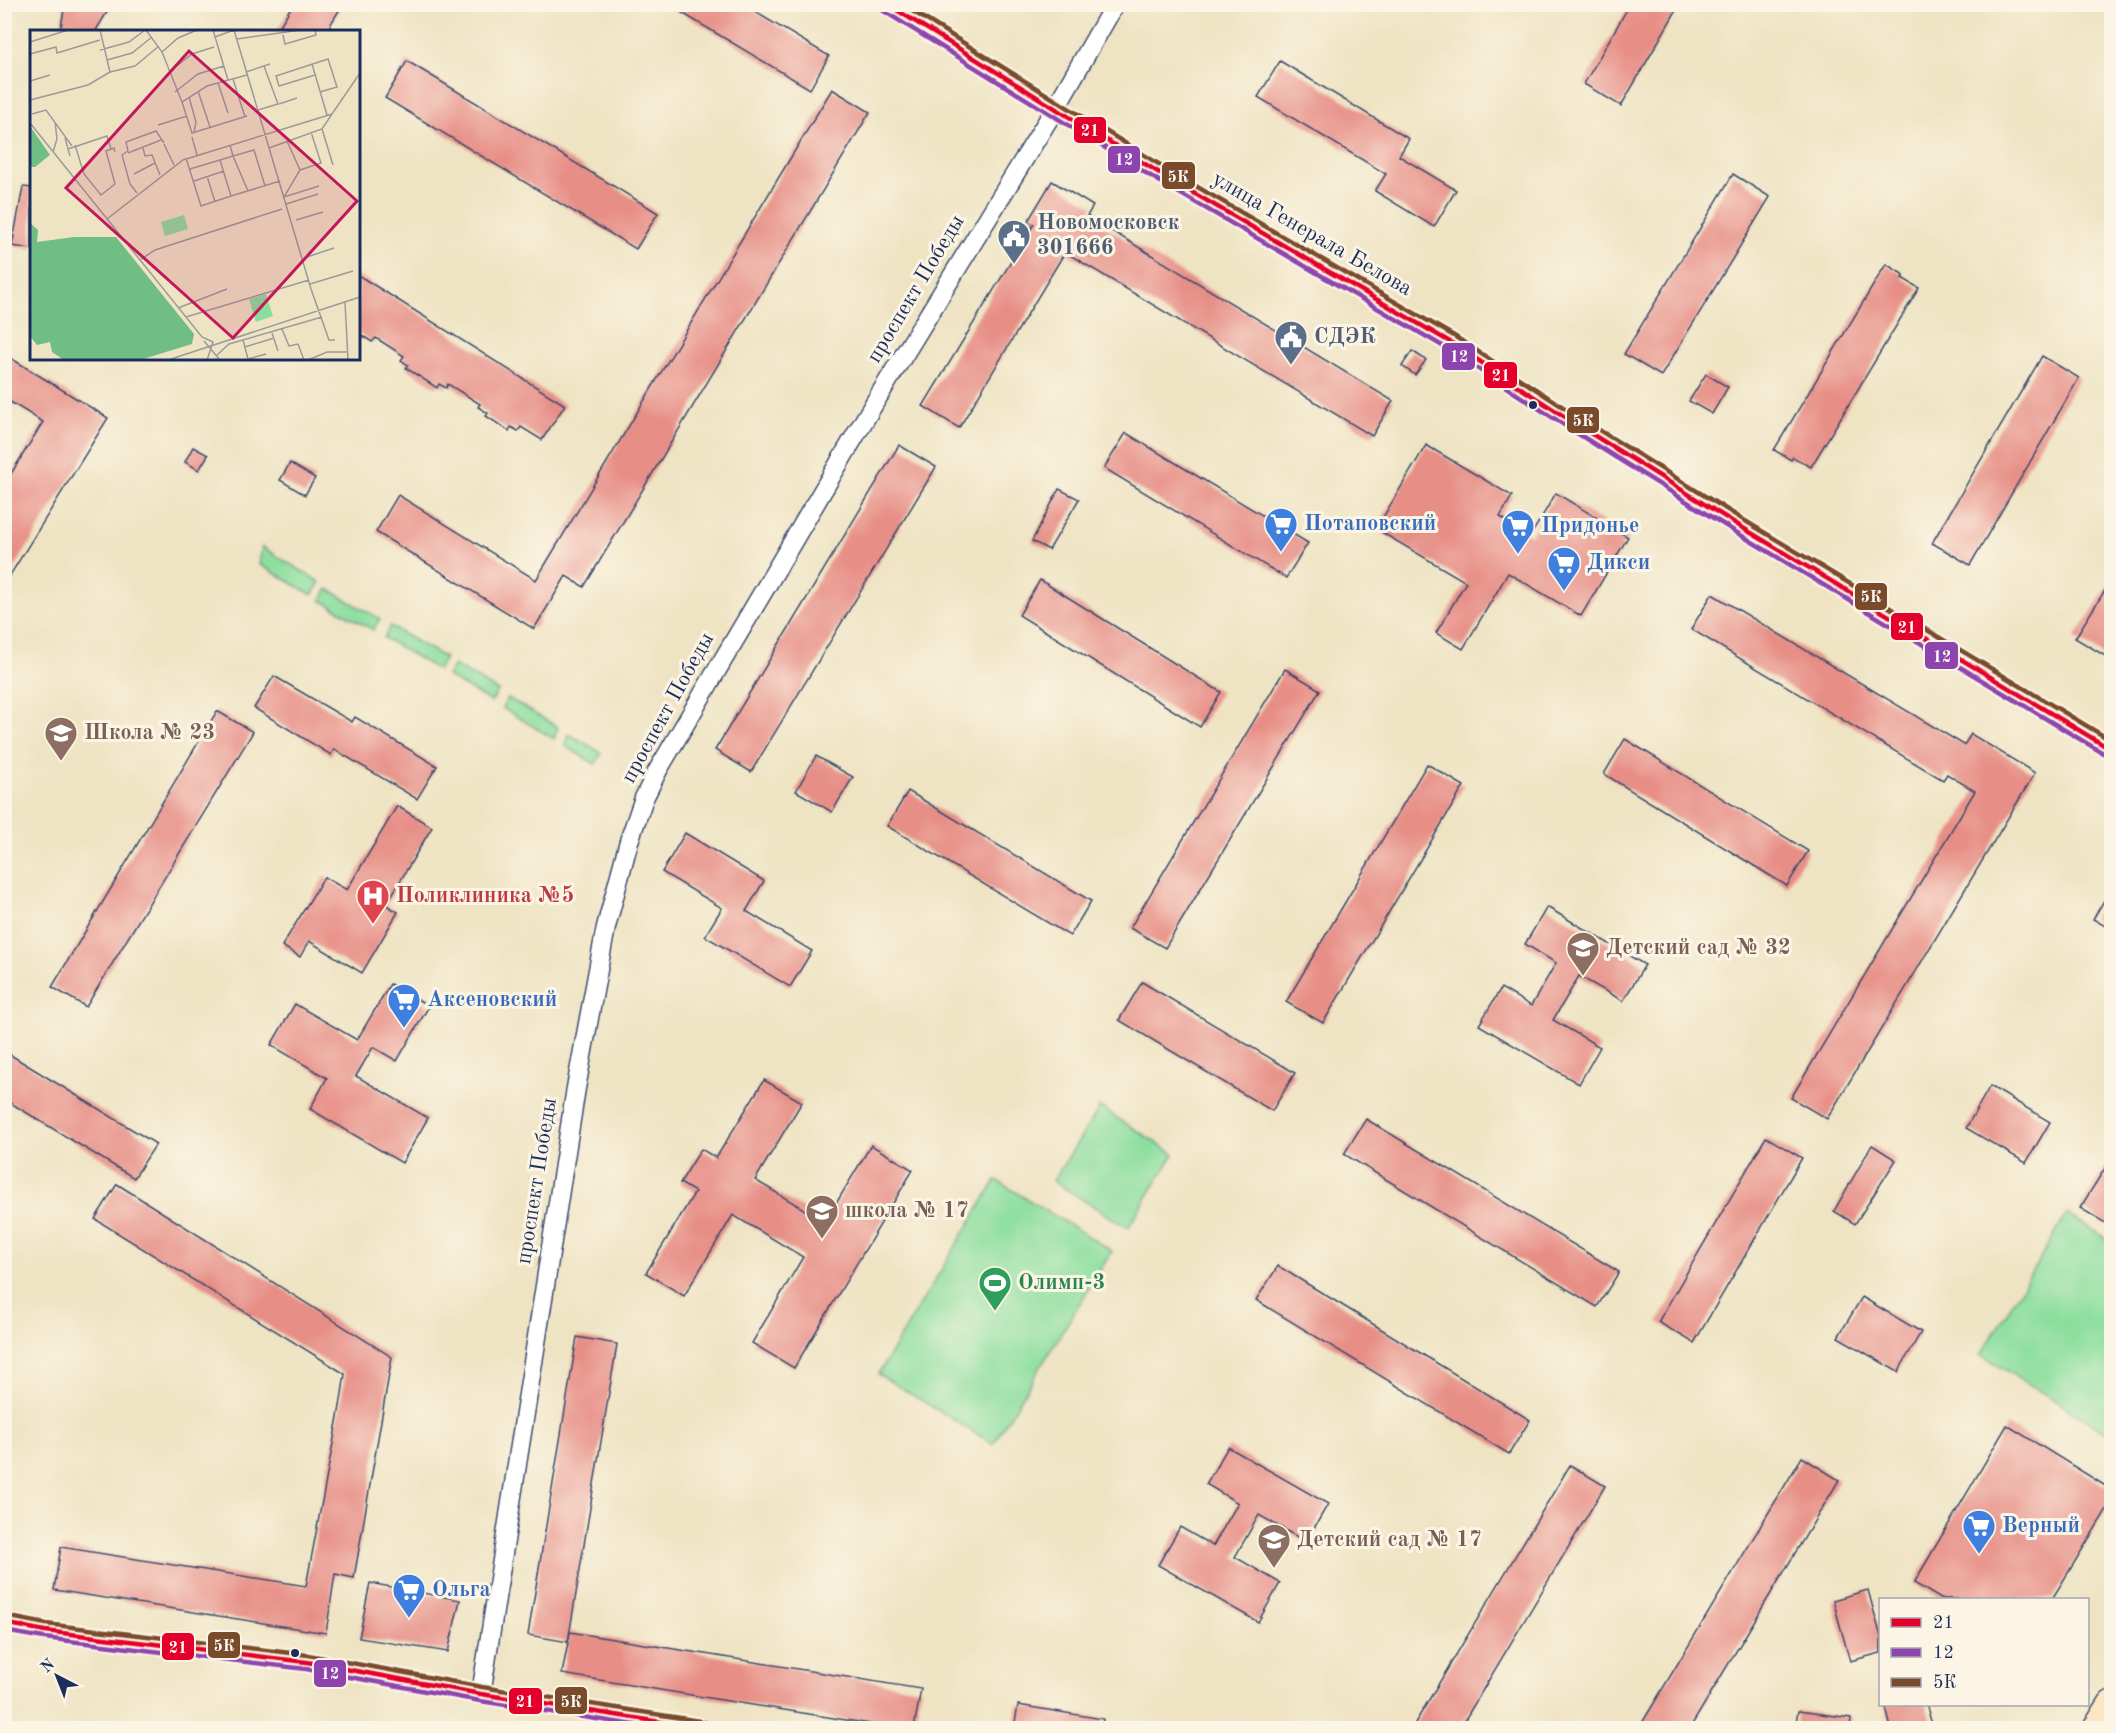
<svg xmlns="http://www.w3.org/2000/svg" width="2116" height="1733" viewBox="0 0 2116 1733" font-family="'Old Standard TT',serif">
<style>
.green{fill:#8bde9e;stroke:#53867e;stroke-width:1.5}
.building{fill:#e78f87}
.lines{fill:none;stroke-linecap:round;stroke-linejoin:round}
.street-casing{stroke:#3b4a6d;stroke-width:21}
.secondary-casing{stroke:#3b4a6d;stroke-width:30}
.street{stroke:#fff;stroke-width:18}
.secondary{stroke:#fbe6c4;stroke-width:27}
.bus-1-casing{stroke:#fcf5e5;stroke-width:9}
.bus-2-casing{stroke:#fcf5e5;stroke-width:9}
.bus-3-casing{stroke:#fcf5e5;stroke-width:9}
.bus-1{stroke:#e4002b;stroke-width:4.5}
.bus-2{stroke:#8e44ad;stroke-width:4.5}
.bus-3{stroke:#7a4b2a;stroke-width:4.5}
.bus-dot{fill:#1b2f5e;stroke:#fcf5e5;stroke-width:2}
.labels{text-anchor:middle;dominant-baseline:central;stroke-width:6;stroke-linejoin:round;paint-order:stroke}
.service-label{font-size:22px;font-weight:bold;fill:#4e5e75;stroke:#fcf5e5;text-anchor:start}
.street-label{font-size:22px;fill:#1b2f5e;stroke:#fcf5e5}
.shop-label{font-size:22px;font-weight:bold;fill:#366cbe;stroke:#fcf5e5;text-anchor:start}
.education-label{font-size:22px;font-weight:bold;fill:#785e54;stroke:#fcf5e5;text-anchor:start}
.health-label{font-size:22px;font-weight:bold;fill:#be3a42;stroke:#fcf5e5;text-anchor:start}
.leisure-label{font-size:22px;font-weight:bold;fill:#27864d;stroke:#fcf5e5;text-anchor:start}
.inset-road{fill:none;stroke:#9a9b9a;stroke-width:1.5}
.view{fill:#c2185b;fill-opacity:0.15;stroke:#c2185b;stroke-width:3}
.inset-edge{fill:none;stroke:#1b2f5e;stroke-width:3}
.line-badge{stroke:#fcf5e5;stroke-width:2}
.badge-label{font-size:16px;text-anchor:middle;font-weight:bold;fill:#fff}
</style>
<rect width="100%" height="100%" fill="#fcf5e5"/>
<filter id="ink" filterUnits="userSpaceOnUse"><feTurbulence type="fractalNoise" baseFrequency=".0167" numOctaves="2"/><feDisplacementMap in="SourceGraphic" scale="12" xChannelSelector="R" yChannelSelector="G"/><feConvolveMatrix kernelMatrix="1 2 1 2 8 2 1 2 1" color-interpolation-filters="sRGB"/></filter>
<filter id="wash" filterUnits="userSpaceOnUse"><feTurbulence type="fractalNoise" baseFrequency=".008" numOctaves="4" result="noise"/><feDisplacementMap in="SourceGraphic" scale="24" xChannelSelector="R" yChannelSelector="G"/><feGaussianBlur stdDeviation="1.35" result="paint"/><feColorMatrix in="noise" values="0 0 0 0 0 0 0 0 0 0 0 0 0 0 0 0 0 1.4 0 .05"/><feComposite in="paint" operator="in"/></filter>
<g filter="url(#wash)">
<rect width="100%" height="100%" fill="#eee3c2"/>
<g class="green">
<path d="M262,547L320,582L312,595L259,564Z"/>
<path d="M328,589L380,619L373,630L321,600Z"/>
<path d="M390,626L445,658L438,670L384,638Z"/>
<path d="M454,665L498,691L491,702L447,676Z"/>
<path d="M508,698L558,727L554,739L502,708Z"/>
<path d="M569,734L602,753L595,764L565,746Z"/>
<path d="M1100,1107L1174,1154L1128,1228L1053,1181Z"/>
<path d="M996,1180L1112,1251L993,1444L878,1374Z"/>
<path d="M2067,1214L2111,1241V1435L1981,1355Z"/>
</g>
<g id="blocks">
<g class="building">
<path d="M65,4H112L95,32H60Z"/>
<path d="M293,4H343L326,32H276Z"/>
<path d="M667,4H742L829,56L810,89Z"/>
<path d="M1630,4H1680L1621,106L1584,84Z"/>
<path d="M407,61L658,213L636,249L385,98Z"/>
<path d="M1280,61L1409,139L1399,156L1456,190L1434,227L1375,191L1386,174L1258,97Z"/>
<path d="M832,89L870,112L584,587L566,576L534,629L376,532L398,495L536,580Z"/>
<path d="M1733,174L1770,197L1661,376L1624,354Z"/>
<path d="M1052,181L1093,206L1087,216L1393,401L1372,436L1065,252L959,428L923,406L1034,224L1028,221Z"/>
<path d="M23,187L32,188V249L12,246Z"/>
<path d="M1886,264L1904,275L1902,278L1919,288L1811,467L1793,457L1791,460L1774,450Z"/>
<path d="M358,275L565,405L542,440L521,427L518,431L511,427L509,431L486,416L488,413L478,407L480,404L448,384L446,388L439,384L437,388L406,368L408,365L401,360L404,356L376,338L372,342L358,333Z"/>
<path d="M1412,351L1426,360L1415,375L1402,366Z"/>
<path d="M4,354L108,418L4,585V485L43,422L4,398Z"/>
<path d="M2042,356L2079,378L1970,565L1932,543Z"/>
<path d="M1706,374L1728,387L1712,414L1689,401Z"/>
<path d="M1126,433L1308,543L1286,578L1104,468Z"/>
<path d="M899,445L936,467L751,772L715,750Z"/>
<path d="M1426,445L1512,496L1500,517L1531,535L1556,493L1628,537L1581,616L1508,573L1463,649L1436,633L1466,582L1376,529Z"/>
<path d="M193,447L208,455L199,470L185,462Z"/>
<path d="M290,463L315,478L305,495L280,480Z"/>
<path d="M1059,489L1079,499L1049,550L1032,541Z"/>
<path d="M2112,579V660L2075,638Z"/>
<path d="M1040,580L1221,692L1200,727L1019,615Z"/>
<path d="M1712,594L1964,745L1971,734L2035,773L1827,1119L1791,1098L1975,791L1947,774L1943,780L1691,629Z"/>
<path d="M1285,669L1320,690L1165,948L1130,928Z"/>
<path d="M274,676L352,722L355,717L437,766L417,799L334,749L331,755L254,708Z"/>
<path d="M217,711L253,732L86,1007L52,987Z"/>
<path d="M1625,739L1808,851L1787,886L1604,774Z"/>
<path d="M816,756L853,777L832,812L796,791Z"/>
<path d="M1427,764L1464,786L1323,1023L1286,1002Z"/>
<path d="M908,791L1091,901L1070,936L887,826Z"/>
<path d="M397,806L432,827L386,905L398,912L362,973L309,941L300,957L282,946L324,877L347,890Z"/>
<path d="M685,833L764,881L746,911L812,951L790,987L705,936L722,908L662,872Z"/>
<path d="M2112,887V930L2093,919Z"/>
<path d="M1547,907L1645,965L1623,1001L1579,976L1553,1020L1600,1047L1579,1084L1479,1025L1501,988L1531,1006L1556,963L1525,944Z"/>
<path d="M1142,982L1295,1073L1272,1111L1119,1020Z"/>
<path d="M390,984L429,1006L397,1061L373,1047L356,1076L428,1118L402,1163L310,1109L327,1078L271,1045L295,1004L357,1040Z"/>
<path d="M4,1051L156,1144L134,1178L4,1099Z"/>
<path d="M764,1080L802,1102L755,1180L825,1222L871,1145L913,1170L794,1368L752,1343L803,1257L733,1215L684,1296L646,1273L695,1192L680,1183L701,1149L716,1158Z"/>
<path d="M1990,1086L2050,1122L2026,1163L1966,1128Z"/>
<path d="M1366,1119L1619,1272L1597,1307L1344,1154Z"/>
<path d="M1766,1137L1802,1158L1694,1343L1658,1322Z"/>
<path d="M1872,1145L1896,1160L1855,1224L1834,1211Z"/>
<path d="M2112,1157V1227L2080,1208Z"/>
<path d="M117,1184L392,1357L354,1578L335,1574L326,1633L54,1590L61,1547L306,1586L340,1406L345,1374L95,1219Z"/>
<path d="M1278,1266L1530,1420L1509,1454L1256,1300Z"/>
<path d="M1862,1297L1921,1332L1898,1372L1838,1337Z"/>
<path d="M577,1337L617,1344L568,1642L528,1635Z"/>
<path d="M2007,1425L2112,1490V1501L2052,1599H1941L1914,1583Z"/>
<path d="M1228,1447L1328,1504L1306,1542L1259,1515L1235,1557L1280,1583L1258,1622L1158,1565L1180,1527L1213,1546L1238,1503L1206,1484Z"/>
<path d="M1802,1457L1839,1480L1690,1728H1639Z"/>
<path d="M1570,1465L1605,1486L1460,1728H1412Z"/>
<path d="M370,1583L460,1600L448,1652L359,1638Z"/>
<path d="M1868,1590L1881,1637V1653L1850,1661L1833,1600Z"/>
<path d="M570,1632L921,1689L914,1728H895L562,1674Z"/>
<path d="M1885,1704H1926L1933,1728H1891Z"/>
<path d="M1018,1705L1103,1719L1102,1728H1014Z"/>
<path d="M1798,1711L1851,1718L1850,1728H1795Z"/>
</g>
</g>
</g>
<g filter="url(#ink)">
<use href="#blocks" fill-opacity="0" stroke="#3b4a6d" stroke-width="1.5"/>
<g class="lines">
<g class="street-casing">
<g id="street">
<path d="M886,4L1166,177L1450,342L1579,426L1738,525L2112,750"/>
<path d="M4,1623L45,1631L307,1662L481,1694L699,1728"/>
<path d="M481,1694L576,1088L606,927L629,841L644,798L658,770L875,402L1056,107L1115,4"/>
</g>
</g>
<g class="secondary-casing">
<path id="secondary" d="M2097,1728L2112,1704"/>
</g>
<use href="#street" class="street"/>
<use href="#secondary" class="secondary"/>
<g class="bus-1-casing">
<g id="bus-1">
<path d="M887,4L1166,177L1450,342L1579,426L1738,525L2112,750"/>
<path d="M4,1623L45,1631L307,1662L481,1694L699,1728"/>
</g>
</g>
<g class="bus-2-casing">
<g id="bus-2">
<path d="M882,10L1162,183L1446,348L1575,432L1734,531L2108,756"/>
<path d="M4,1631L44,1638L306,1669L480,1701L654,1728"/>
</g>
</g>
<g class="bus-3-casing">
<g id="bus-3">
<path d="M901,4L1170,171L1454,336L1583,420L1742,519L2112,741"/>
<path d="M5,1616L46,1624L308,1655L482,1687L700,1721"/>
</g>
</g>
<use href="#bus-1" class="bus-1"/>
<use href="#bus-2" class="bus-2"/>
<use href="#bus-3" class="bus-3"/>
</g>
</g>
<defs>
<g id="civic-pin" transform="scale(1.725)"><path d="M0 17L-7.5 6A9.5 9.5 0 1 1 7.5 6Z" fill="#5c6f8a" stroke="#fcf5e5"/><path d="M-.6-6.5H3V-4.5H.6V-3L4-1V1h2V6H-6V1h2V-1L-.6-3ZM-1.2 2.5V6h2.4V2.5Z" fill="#fff"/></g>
<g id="supermarket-pin" transform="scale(1.725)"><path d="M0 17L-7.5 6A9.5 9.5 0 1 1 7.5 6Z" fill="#3f7fe0" stroke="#fcf5e5"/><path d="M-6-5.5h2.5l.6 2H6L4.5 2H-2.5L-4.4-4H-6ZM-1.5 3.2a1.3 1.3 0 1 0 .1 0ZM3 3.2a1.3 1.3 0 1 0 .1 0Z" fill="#fff"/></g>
<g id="school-pin" transform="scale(1.725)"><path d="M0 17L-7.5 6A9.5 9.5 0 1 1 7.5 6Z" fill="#8d6e63" stroke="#fcf5e5"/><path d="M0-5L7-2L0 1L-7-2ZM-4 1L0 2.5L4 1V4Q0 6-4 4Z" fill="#fff"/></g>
<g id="hospital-pin" transform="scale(1.725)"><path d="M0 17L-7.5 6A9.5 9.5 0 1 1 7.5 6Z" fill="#e0444e" stroke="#fcf5e5"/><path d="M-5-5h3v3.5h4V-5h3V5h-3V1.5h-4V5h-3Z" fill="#fff"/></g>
<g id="stadium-pin" transform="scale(1.725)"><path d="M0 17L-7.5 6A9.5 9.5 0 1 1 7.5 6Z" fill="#2e9e5b" stroke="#fcf5e5"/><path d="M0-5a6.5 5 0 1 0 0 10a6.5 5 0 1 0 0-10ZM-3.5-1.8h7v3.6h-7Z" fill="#fff"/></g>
</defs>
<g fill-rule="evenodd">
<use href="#civic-pin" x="1014" y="236"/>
<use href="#civic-pin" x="1291" y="337"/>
<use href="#supermarket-pin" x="1281" y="524"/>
<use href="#supermarket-pin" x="1518" y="526"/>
<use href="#supermarket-pin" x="1564" y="563"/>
<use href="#school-pin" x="61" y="733"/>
<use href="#hospital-pin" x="373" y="896"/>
<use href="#school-pin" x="1583" y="948"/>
<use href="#supermarket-pin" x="404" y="1000"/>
<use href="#school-pin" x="822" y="1211"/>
<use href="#stadium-pin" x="995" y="1283"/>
<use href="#supermarket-pin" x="1979" y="1526"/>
<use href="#school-pin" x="1274" y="1540"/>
<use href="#supermarket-pin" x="409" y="1590"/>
</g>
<g class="bus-dot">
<circle cx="1533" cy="405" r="5"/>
<circle cx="295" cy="1653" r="5"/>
</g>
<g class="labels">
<g class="service-label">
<text x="1037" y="223">Новомосковск<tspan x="1037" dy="25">301666</tspan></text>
<text x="1314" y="337">СДЭК</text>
</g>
<g class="street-label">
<text transform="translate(1312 234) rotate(30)">улица Генерала Белова</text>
<text transform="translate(916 289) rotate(-59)">проспект Победы</text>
<text transform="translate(668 708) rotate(-61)">проспект Победы</text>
<text transform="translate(537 1181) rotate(-81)">проспект Победы</text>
</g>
<g class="shop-label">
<text x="1304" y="524">Потаповский</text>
<text x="1541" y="526">Придонье</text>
<text x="1587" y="563">Дикси</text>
<text x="427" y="1000">Аксеновский</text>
<text x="2002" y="1526">Верный</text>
<text x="432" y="1590">Ольга</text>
</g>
<g class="education-label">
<text x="84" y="733">Школа № 23</text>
<text x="1606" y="948">Детский сад № 32</text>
<text x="845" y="1211">школа № 17</text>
<text x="1297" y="1540">Детский сад № 17</text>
</g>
<g class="health-label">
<text x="396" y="896">Поликлиника №5</text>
</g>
<g class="leisure-label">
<text x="1018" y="1283">Олимп-3</text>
</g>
</g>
<g transform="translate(30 30)">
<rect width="330" height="330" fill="#eee3c2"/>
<path d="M154,185L158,199L135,206L131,192ZM236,264L243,286L226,292L219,269Z" fill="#8bde9e"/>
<path d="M0,96L20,125L5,137H0ZM0,193L8,200L7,212L44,207H86L164,304L162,314L110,330H34L22,322L20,312L7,315L0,306Z" fill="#70bd85"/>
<path class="inset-road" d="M70,0L80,42M116,0L132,22L152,72M183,0L198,50M204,0L281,259L299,310H305M253,5L255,14L286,5L285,0M185,7L204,0M207,9L271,0M0,12L38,0M70,20L99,12L115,0M132,22L148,8L167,0M0,24L26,17L27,23L70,10M77,30L102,23L122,7M282,34L297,85M139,42L162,24L184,17M216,42L240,34M217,45L177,56L152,72L162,103L217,86M285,45L249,56L246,46L298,29L307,57L290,62M203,49L215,87M0,51L20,45M188,53L198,83M168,61L180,97M145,62L168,44L194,36M159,67L166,92L164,102M0,70L58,55L80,42L105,36L129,16M249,74L267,68M228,80L248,74L234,36M2,84L16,80L42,116M0,93L172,307L183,312L177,330M128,95L157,86M292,99L303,135M162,107L167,125M35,108L40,126M257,111L270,140L254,167L289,156M134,114L144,135M45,115L54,144L71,165L85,154L76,121L84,118L85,122M113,118L115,126L122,125L130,145M239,118L292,99L302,84M38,119L77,106L81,119M23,122L27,109L25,92M98,123L131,110M156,128L171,176L201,166M190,130L203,126L200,115M160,139L190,130L201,166L250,151M270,140L291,133L281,102M104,144L125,133M177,146L185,172M164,151L194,141M218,161L203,126L224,120L235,156M107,163L100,154L92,125L98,121L96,112L126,101L134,113M256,174L288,164M77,189L153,130L302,84L330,43M266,190L293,182M277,227L304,218M110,230L125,220L252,179M280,254L323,241M315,272L318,330M148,278L197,259M156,287L279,250M252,299L259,316L268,314L274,330M242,303L248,321M213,310L218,329L236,324M174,311L190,330M215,317L244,308M186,326L199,314L292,287M138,330L330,267M278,330L297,322H318"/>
<path class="view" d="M159,21L327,171L203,308L36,158Z"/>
<rect width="330" height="330" class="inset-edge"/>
</g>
<g class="line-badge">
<rect x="1073" y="116" width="34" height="28" rx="6" fill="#e4002b"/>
<rect x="1107" y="145" width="34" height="29" rx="6" fill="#8e44ad"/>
<rect x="1161" y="161" width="35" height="29" rx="6" fill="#7a4b2a"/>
<rect x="1441" y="342" width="35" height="29" rx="6" fill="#8e44ad"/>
<rect x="1483" y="361" width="35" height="28" rx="6" fill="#e4002b"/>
<rect x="1566" y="406" width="34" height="28" rx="6" fill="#7a4b2a"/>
<rect x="1854" y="582" width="34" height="29" rx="6" fill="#7a4b2a"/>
<rect x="1890" y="612" width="34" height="29" rx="6" fill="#e4002b"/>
<rect x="1924" y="641" width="35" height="29" rx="6" fill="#8e44ad"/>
<rect x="207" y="1631" width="34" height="28" rx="6" fill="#7a4b2a"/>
<rect x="161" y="1632" width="34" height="29" rx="6" fill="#e4002b"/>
<rect x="313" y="1659" width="34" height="29" rx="6" fill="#8e44ad"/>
<rect x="554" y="1686" width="34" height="29" rx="6" fill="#7a4b2a"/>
<rect x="508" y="1687" width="35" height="28" rx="6" fill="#e4002b"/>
</g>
<g class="badge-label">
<text x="1090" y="136">21</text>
<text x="1124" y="165">12</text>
<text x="1178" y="182">5К</text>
<text x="1459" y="362">12</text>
<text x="1501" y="381">21</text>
<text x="1583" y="426">5К</text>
<text x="1871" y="602">5К</text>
<text x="1907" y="633">21</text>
<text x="1942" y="662">12</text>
<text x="224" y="1651">5К</text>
<text x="178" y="1653">21</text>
<text x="330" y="1679">12</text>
<text x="571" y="1707">5К</text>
<text x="525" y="1707">21</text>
</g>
<rect width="2116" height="1733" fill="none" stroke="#fcf5e5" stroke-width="24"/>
<rect x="1879" y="1598" width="210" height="108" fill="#fcf5e5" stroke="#a2a6af" stroke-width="1.5"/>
<rect x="1891" y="1618" width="30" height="9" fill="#e4002b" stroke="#a2a6af" stroke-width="1.5"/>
<text x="1933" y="1628" font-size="18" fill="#1b2f5e">21</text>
<rect x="1891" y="1648" width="30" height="9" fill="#8e44ad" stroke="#a2a6af" stroke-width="1.5"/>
<text x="1933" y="1658" font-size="18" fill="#1b2f5e">12</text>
<rect x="1891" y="1678" width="30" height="9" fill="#7a4b2a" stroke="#a2a6af" stroke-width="1.5"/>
<text x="1933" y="1688" font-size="18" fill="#1b2f5e">5К</text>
<g transform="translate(57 1676) rotate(318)" stroke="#fcf5e5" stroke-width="4.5" paint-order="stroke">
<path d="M0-4.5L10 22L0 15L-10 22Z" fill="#1b2f5e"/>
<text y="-9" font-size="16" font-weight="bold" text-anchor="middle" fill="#1b2f5e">N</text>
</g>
</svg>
